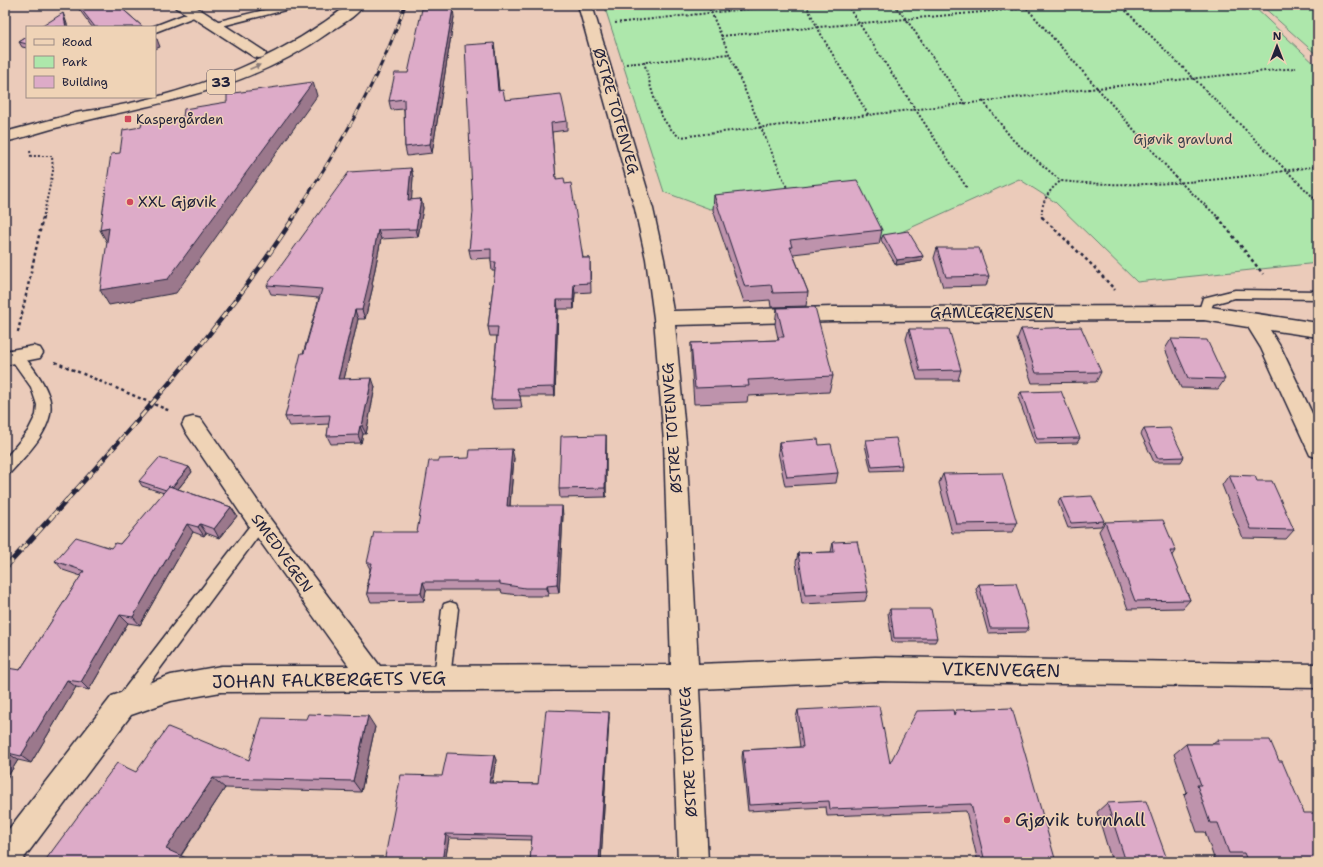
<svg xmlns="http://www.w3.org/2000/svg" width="1323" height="867" viewBox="0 0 1323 867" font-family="'Shantell Sans',sans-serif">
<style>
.green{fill:#ade7ab;stroke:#688473}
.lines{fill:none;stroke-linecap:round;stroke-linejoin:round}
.lane-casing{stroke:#22223b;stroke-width:3}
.street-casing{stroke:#22223b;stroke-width:3}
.primary-casing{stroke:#22223b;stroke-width:3}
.path-far1{stroke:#22223b;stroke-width:2;stroke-dasharray:2 2;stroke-linecap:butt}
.path{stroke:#22223b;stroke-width:2.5;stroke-dasharray:3 3;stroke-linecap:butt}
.lane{fill:#efd3b6;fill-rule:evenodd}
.street{fill:#efd3b6;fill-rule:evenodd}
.primary{fill:#efd3b6;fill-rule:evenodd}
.rail-far2-casing{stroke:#22223b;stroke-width:3}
.rail-far1-casing{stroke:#22223b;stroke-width:4.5}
.rail-casing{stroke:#22223b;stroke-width:5}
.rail-far2{stroke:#efd3b6;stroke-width:2;stroke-dasharray:6;stroke-linecap:butt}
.rail-far1{stroke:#efd3b6;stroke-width:3;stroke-dasharray:8;stroke-linecap:butt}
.rail{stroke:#efd3b6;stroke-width:3.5;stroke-dasharray:11;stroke-linecap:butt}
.wall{fill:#be93ac;stroke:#22223b}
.shaded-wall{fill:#9b788c;stroke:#22223b}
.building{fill:#ddabc8;stroke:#22223b}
.oneway{fill:#887a78}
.poi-dot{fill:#d1495b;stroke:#efd3b6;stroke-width:1.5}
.labels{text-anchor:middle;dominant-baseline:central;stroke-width:3;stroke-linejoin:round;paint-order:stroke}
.far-poi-label{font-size:13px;fill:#22223b;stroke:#efd3b6;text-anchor:start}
.far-park-label{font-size:13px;fill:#37404c;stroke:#efd3b6}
.shield{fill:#efd3b6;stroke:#605760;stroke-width:1}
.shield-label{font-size:14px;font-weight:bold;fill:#22223b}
.street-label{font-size:15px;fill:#22223b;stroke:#efd3b6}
.poi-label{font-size:15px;fill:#22223b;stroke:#efd3b6;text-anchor:start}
.near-street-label{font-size:18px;fill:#22223b;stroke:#efd3b6}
.near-poi-label{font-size:18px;fill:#22223b;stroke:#efd3b6;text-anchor:start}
</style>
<rect width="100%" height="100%" fill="#ebcbba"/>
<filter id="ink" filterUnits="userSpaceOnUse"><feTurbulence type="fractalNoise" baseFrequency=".025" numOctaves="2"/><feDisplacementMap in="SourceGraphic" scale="8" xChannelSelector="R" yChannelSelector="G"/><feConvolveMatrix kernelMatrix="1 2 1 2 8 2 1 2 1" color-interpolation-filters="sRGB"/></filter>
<g filter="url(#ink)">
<g class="green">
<path d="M604,5H1252L1318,67V263L1137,282L1055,202L1019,179L897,234L880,238L853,190L710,209L664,192Z"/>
<path d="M1261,5H1318V56Z"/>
</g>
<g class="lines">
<g class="lane-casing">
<g id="lane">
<path d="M285,5H298L297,7L214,28L209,25L211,23Z"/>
<path d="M196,10L200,13L199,15L158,31L155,32V27H152Z"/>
<path d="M1235,290L1318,291V299L1235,298L1213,304L1208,316L1204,317L1200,316L1198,313L1203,298Z"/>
<path d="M16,351L21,353C31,365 42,378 48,394C60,423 28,453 10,473L5,475V459L28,431L36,415L37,405L31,387L9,356L11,353Z"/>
<path d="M260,517L265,519L268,523L265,527L130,709L124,711L118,709L115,703L118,697L255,519Z"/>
<path d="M450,602L456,604L458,609L450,678L448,684L442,686L436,684L434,678L442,609L444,604Z"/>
</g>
</g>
<g class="street-casing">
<g id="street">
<path d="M174,5H192L201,10L264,51L266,54L264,57L259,58L254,57L191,16L176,8Z"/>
<path d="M578,5H592L653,209L664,259L673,311L834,307L1204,306L1318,323V337L1270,330L1281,348L1318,426V458L1310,455L1261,348L1248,327L1204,320L834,321L675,325L686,442L698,664L875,657L1318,664V688L875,681L699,689L708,862H678L672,690L221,692L171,701L131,715L21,862H5V834L112,696L171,675L221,666H349L252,530L185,431L182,425L185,419L193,417L201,419L268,516L380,666L671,665L664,442L654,318L646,259L635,209Z"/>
<path d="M33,346L40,348L43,353L40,358L5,365V351Z"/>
</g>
</g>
<g class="primary-casing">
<path id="primary" d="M348,5H364C356,17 340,25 328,33C246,91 161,102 67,125C46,130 26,137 5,142V132C23,127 40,123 58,118C65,116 73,113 81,112C177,98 271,65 348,5Z"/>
</g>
<g class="path-far1">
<path d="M708,5L788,190"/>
<path d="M806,5L823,38L869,116"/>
<path d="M847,5L967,188"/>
<path d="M894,5L906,19L965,104"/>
<path d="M1024,5L1181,183L1219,218"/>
<path d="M1120,5L1318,202"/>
<path d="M615,23L785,5"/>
<path d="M721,36L1059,5"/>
<path d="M644,62C652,89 656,120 680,137L1098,88L1296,68"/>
<path d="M626,64L729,54"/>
<path d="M983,101L1013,140L1061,181"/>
<path d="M30,151L31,156H52L53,171L43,218"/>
<path d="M1042,218C1040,204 1049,189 1061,181C1150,190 1231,179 1318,166"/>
</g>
<g class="path">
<path d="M1042,217L1092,265L1115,290"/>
<path d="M1218,217L1263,274"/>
<path d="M18,332L43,217"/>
<path d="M55,362L170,411"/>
</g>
<use href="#lane" class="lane"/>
<use href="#street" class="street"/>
<use href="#primary" class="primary"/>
<g class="rail-far2-casing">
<path id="rail-far2" d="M293,218C337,150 379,82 405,5"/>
</g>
<g class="rail-far1-casing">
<path id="rail-far1" d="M66,501C147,411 228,319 294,217"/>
</g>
<g class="rail-casing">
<path id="rail" d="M5,568L67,500"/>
</g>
<use href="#rail-far2" class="rail-far2"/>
<use href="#rail-far1" class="rail-far1"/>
<use href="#rail" class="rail"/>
</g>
<g class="wall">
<path d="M76,5H118L143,27H92Z"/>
<path d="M298,5H312L305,9L299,6Z"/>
<path d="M454,17L432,153L407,156L405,147L404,109L391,110L389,101L408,73Z"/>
<path d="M27,37V48L22,47L19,42Z"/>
<path d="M495,51L499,91L505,100L567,121V130L552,132L556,179L565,184L583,258H590L591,292L575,293L574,309H558L555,396H520L522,408L493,409L491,400L497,336H490L488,327L495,271H492L491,262V258L471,259L469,250Z"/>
<path d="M411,168L413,177L411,200L421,199L423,208L418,237L381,239L372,284L373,286L365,319H358L344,379L375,387L366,434H363L361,443L331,444L327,436L329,424L289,426L285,417L319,298L271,294L267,285Z"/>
<path d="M714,195L882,230L879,244L793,254L808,292L806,306L771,307L770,300L744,302L713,210Z"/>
<path d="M883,235L922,261L896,265L881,240Z"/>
<path d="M937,248L989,276L986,286L943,287L934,258Z"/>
<path d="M777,308L833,376L829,392L748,396L747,402L694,404L691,359V343L778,340V338L775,324Z"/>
<path d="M909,329L961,370L958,380H917L906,339Z"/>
<path d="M1021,329L1101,372L1096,382L1032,383L1017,339Z"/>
<path d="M1171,339L1225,379L1218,389L1181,388L1165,349Z"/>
<path d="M1021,392L1080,438L1077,443L1035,444L1018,397Z"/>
<path d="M1144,429L1184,457L1181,462H1154L1141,434Z"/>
<path d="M606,435V497L560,498L559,489Z"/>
<path d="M866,440L902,465L901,470L871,471L865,445Z"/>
<path d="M779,442L819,445L838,473L836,483L785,486L778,452Z"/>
<path d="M514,458L510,506L563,515L559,593H549L548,596H526L502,593L501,590H426L424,601L371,602L367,593L368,587L367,584L370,569L367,563L417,532Z"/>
<path d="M189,467L192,472L178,489L231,507L237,516L219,538L206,533L204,536L193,532L140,625L128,623L89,690L76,687L31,763L18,760L5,781V670H20L81,576L63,570L55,561L111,548L120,544L164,493L142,486L139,481Z"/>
<path d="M943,474L1017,523L1013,532L952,533L939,483Z"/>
<path d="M1229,475L1257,481L1294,530L1286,539L1243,538L1222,485Z"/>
<path d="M1060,498L1104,521L1101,526L1068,528L1058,502Z"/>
<path d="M1105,522L1176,551L1172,557L1190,600L1183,608L1128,609L1099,531Z"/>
<path d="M833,542L868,592L865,601L802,604L796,562L798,553L831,552Z"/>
<path d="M979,584L1029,628L1026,632L988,633L976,589Z"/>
<path d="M890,609L937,638L935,642H892L888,613Z"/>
<path d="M798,710L890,763L954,714L956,710L1056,862H978L966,811L827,816L826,807L748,811L742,757L743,750L800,747L796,717Z"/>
<path d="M609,717L601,862H530L532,840L449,838L445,862L442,776L494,755L496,760L492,783L538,784Z"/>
<path d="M375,727L361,792L225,788L181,856L44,862L136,772L249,760Z"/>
<path d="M1218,740L1318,862H1230V861H1215L1205,832H1197L1184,795L1187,792L1174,754L1186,744H1213Z"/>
<path d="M1107,803L1168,862H1112L1097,812Z"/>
</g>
<g class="shaded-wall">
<path d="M304,5H312L305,9Z"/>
<path d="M453,8L454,17L432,153L430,144Z"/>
<path d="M63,13L65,18L68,27H66Z"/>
<path d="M155,39H157L160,47L155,49Z"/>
<path d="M494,43L495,51L500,99L498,91Z"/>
<path d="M313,82L317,96L176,293L109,305L100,290Z"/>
<path d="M411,168L413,177L411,209L408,200Z"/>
<path d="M421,199L423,208L418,237L416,229Z"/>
<path d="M109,228L108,244L100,230Z"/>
<path d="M378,230L381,239L372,284L373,286L365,319L362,310Z"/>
<path d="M923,256L922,261L896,265L897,260Z"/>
<path d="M574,284L575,293L574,309L573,300Z"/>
<path d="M557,300L558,309L555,396L554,387Z"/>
<path d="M355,310L358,319L342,388L338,379Z"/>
<path d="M372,378L375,387L366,434L362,426Z"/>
<path d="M360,426L363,434L361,443L358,435Z"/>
<path d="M606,435V497L605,488Z"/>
<path d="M512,449L514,458L509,515L507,506Z"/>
<path d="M189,467L192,472L172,496L169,491Z"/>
<path d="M562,506L563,515L559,593L557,584Z"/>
<path d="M231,507L237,516L219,538L214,529Z"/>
<path d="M187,524L193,532L140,625L133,617Z"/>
<path d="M200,524L206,533L204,536L198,527Z"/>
<path d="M423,582L426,590L424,601L421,593Z"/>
<path d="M547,585L549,593L548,596L547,588Z"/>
<path d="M120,615L128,623L89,690L81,682Z"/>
<path d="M67,680L76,687L31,763L21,756Z"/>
<path d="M609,712V717L601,862H599Z"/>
<path d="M368,716L375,727L361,792L353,781Z"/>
<path d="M8,753L18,760L5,781V758Z"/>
<path d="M494,755L496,760L491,788L489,783Z"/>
<path d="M213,778L225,788L179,858L166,849Z"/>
<path d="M446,834L449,838L445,862H442Z"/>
</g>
<g class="building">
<path d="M78,5H118L143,27H95Z"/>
<path d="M453,8L430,144L405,147L404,99L389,101L395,73H408L422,9Z"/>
<path d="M63,13L66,27H41Z"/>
<path d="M27,37V44L19,42Z"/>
<path d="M494,43L498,91L503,90L505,100L561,94L567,121L551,123L556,179L564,178L565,184L571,183L583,258H590V283L574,284L573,300H557L554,387L517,388L521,400H491L498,327H488L496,262H491V249L469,250L473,212L465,45Z"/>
<path d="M313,82L168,279L100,290L109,228L100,230L111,154L120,153L123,130L141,127L142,123L183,117L184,109L227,102V94Z"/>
<path d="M411,168L408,200L421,199L416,229L378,230L369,277H370L362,310H355L338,379L372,378L362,426H360L358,435L327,436L330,415L285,417L301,353H304L322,289L267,285L349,172Z"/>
<path d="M857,180L882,230L790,240L792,247H790L808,292L773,293L771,285L745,287L714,195Z"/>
<path d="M908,231L923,256L897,260L883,235Z"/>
<path d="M937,248H979L989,276L946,277Z"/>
<path d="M815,307L833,376L748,380L749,386L695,388L691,343L779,340L778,337H784L777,308Z"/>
<path d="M1081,327L1101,372L1036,373L1021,329Z"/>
<path d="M909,329H949L961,370L920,371Z"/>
<path d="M1171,339L1207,340L1225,379L1188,378Z"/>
<path d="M1061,391L1080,438L1037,439L1021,392Z"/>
<path d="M1170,428L1184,457L1157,458L1144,429Z"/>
<path d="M606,435L605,488L559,489L561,436Z"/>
<path d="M896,438L902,465L872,467L866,440Z"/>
<path d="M818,439L819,445L831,444L838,473L787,477L779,442Z"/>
<path d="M512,449L507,506H562L557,584L547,585V588H525L500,584V582H423L421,593H367L369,584H367L372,563H367L374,532H417L429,461H439V459L469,458L470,450Z"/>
<path d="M159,458L189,467L172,487L169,486L166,490L139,481Z"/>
<path d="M1002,473L1017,523L956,524L943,474Z"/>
<path d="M1229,475L1255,476L1257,481H1272L1294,530L1251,529Z"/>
<path d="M169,486L231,507L214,529L200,524L198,527L187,524L133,617L120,615L81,682L67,680L21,756L8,753L5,758V670L7,668L20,670L84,571L55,561L76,537L111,548L115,543L120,544Z"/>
<path d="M1092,496L1104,521L1071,523L1060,498Z"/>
<path d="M1163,520L1176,551H1170L1190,600L1135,601L1105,522Z"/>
<path d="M857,541L868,592L805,595L798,553L834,552L833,542Z"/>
<path d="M1016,583L1029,628H990L979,584Z"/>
<path d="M890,609H931L937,638H894Z"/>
<path d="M879,706L890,763L917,711L953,710L954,715L956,710L1012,708L1056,862H985L971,804L830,809L829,801L749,805L743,750L803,747L798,710Z"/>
<path d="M546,710L609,712L599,862H530L532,836L446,834L442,862H384L401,775L442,776L447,753L494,755L489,783L538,784Z"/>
<path d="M308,714L368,716L353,781L213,778L166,849L195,862H44L117,763L136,772L168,727L249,760L262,718L306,719Z"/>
<path d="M1218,740H1270L1279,761H1282L1304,813H1318V862H1248L1244,853H1229L1218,823H1210L1197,785H1201L1186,744H1219Z"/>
<path d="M1146,801L1168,862H1126L1107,803Z"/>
</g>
<defs><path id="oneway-solid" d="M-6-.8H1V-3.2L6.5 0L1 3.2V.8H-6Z"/></defs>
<use class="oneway" href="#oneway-solid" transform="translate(255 67) rotate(-23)"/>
</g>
<g class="poi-dot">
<rect x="124" y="115" width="8" height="8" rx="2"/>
<circle cx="130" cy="202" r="4"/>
<circle cx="1007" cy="820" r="4"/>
</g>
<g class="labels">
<g class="far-poi-label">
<text x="136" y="119">Kaspergården</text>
</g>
<g class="far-park-label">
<text x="1183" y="139">Gjøvik gravlund</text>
</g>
<rect class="shield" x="207" y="70" width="28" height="24" rx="3"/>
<g class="shield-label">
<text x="221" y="82">33</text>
</g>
<g class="street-label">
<text transform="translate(616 111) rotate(74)">ØSTRE TOTENVEG</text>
<text x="992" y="313">GAMLEGRENSEN</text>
<text transform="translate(672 428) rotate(-94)">ØSTRE TOTENVEG</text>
<text transform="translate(282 553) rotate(54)">SMEDVEGEN</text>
<text transform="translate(688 752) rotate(-93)">ØSTRE TOTENVEG</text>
</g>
<g class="poi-label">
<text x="138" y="202">XXL Gjøvik</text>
</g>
<g class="near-street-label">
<text transform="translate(1001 670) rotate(1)">VIKENVEGEN</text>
<text transform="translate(329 680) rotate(-1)">JOHAN FALKBERGETS VEG</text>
</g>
<g class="near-poi-label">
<text x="1015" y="820">Gjøvik turnhall</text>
</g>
</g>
<rect width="1323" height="867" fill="none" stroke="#efd3b6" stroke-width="20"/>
<rect x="10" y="10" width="1303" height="847" fill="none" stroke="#22223b" stroke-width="1.5" filter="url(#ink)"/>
<rect x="26" y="26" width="130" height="72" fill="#efd3b6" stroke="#9d8c85"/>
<rect x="34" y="39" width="20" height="6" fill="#efd3b6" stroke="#9d8c85"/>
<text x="62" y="46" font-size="12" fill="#22223b">Road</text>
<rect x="34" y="56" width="20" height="12" fill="#ade7ab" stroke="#9d8c85"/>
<text x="62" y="66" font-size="12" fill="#22223b">Park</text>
<rect x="34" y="76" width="20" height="12" fill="#ddabc8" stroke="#9d8c85"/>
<text x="62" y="86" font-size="12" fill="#22223b">Building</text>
<g transform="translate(1277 46)" stroke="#efd3b6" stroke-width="3" paint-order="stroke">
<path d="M0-3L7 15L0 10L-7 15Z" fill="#22223b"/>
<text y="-6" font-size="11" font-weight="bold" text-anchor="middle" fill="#22223b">N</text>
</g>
</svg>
